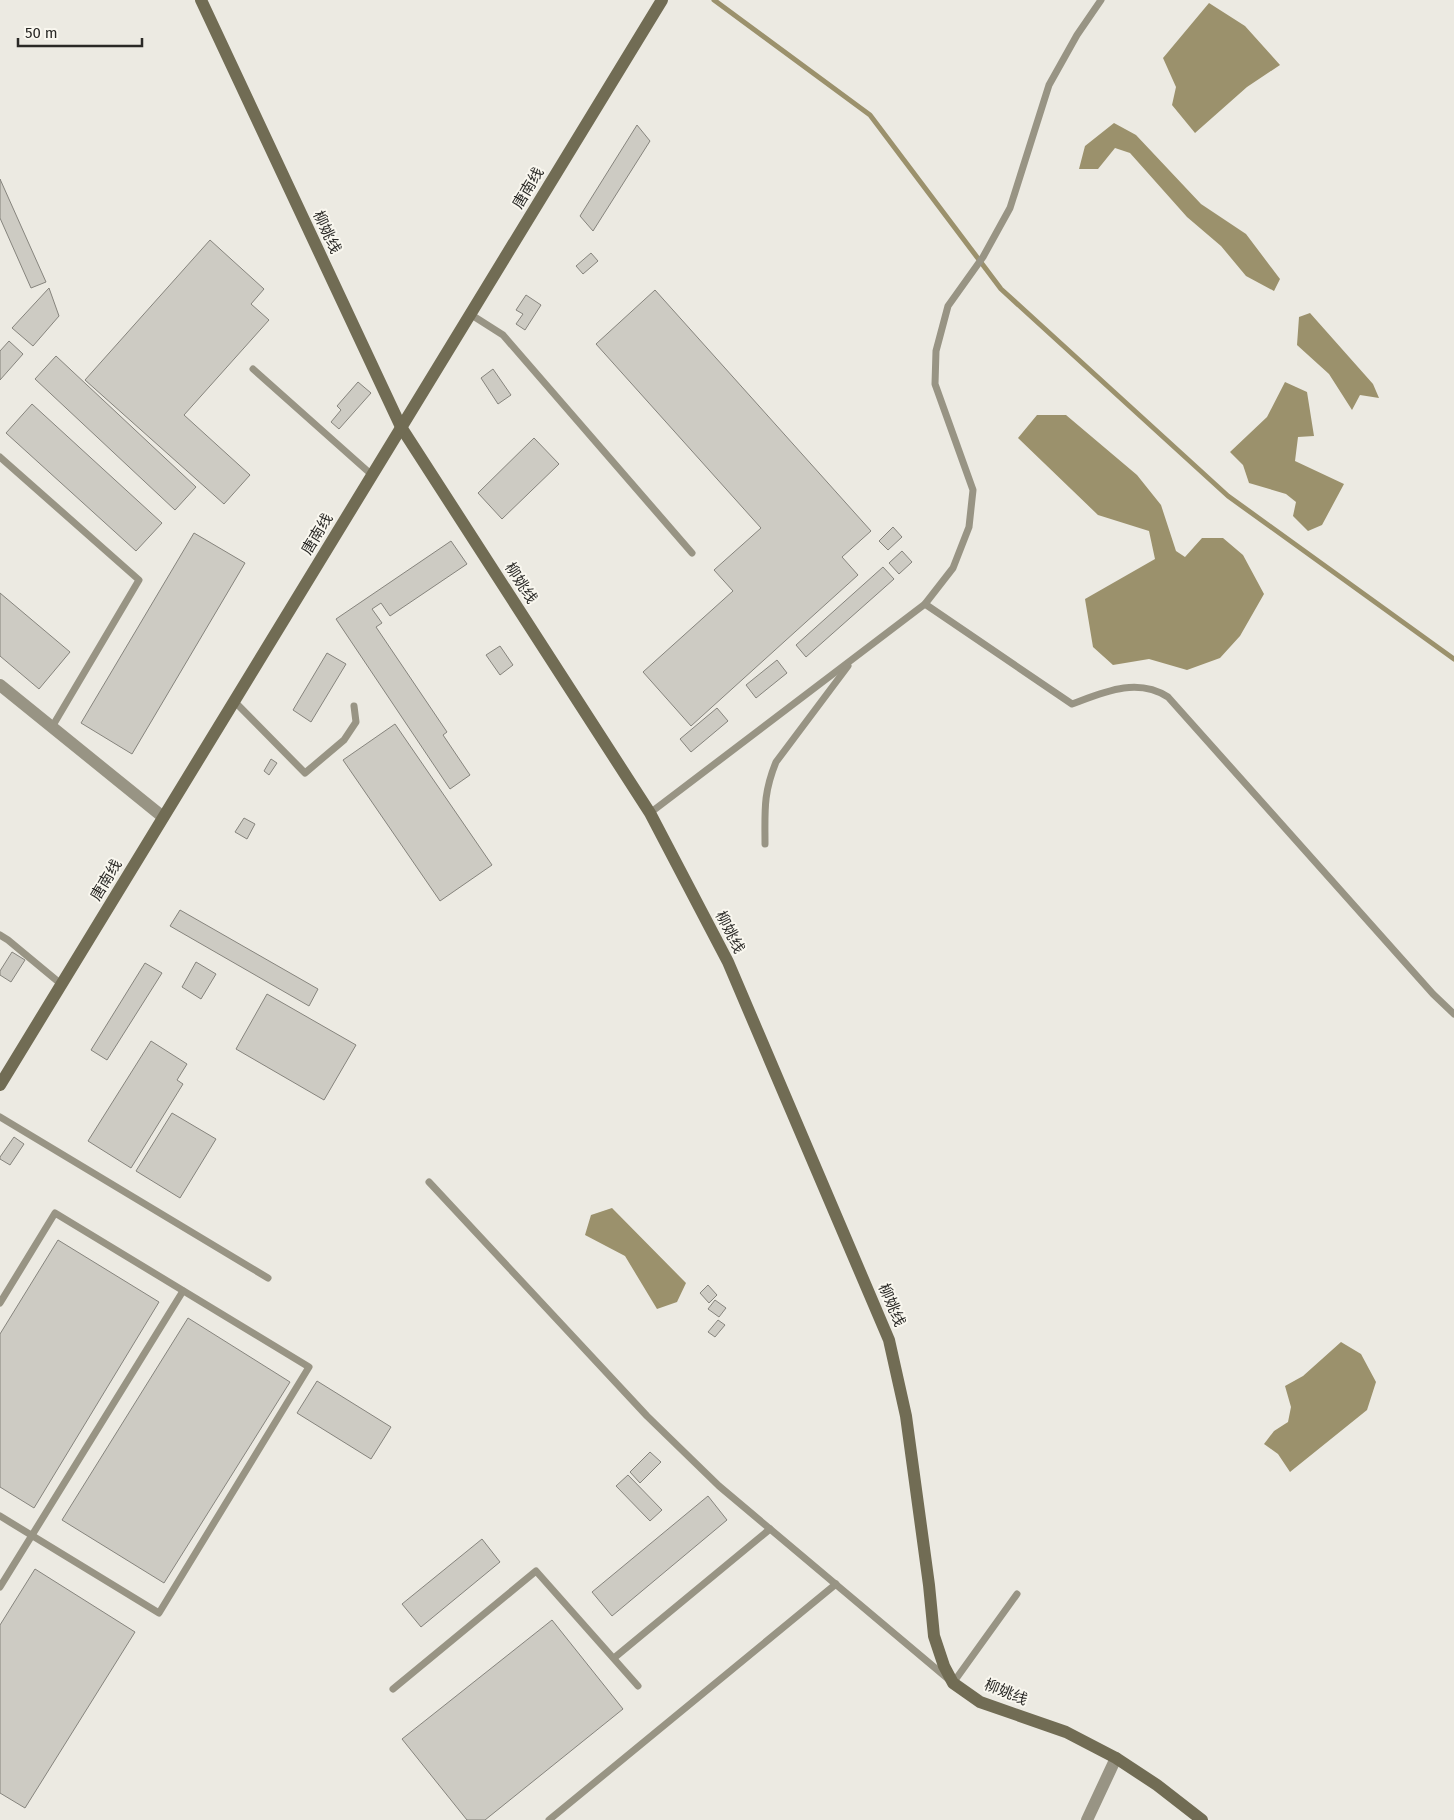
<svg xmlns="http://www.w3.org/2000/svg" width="1454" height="1820" viewBox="0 0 1454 1820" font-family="'Fira Sans','Noto Sans SC',sans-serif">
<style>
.water{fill:#9b916c}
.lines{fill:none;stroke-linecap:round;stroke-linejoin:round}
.stream{stroke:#9b916c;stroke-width:5}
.building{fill:#cdcbc3;stroke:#86847d}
.lane{stroke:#989484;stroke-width:7}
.street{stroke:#989484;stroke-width:12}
.secondary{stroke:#716c54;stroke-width:12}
.labels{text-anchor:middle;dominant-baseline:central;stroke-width:4;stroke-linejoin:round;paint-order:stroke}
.street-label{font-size:15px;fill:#2a2926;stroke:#f9f7ef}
</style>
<rect width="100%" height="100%" fill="#eceae2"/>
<g class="water">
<path d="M1209,3L1245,26L1280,65L1247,87L1195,133L1172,105L1176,87L1163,58Z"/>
<path d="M1114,123L1136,135L1201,204L1246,234L1280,279L1274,291L1246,276L1221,246L1187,217L1130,153L1115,148L1098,169H1079L1085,146Z"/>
<path d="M1310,313L1373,384L1379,398L1360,395L1352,410L1329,374L1297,345L1299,317Z"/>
<path d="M1285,382L1307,392L1314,436L1298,437L1295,461L1344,484L1322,525L1308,531L1293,516L1296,502L1286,494L1249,483L1243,465L1230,452L1267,417Z"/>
<path d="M1037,415H1066L1137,475L1161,505L1176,551L1185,557L1202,538H1223L1243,555L1264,594L1240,636L1220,658L1187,670L1149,659L1113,665L1093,647L1085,599L1155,559L1149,531L1098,515L1018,438Z"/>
<path d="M612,1208L686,1283L677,1302L657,1309L625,1256L585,1235L591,1215Z"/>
<path d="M1341,1342L1361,1354L1376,1382L1367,1410L1290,1472L1278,1454L1264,1444L1274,1431L1288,1422L1291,1407L1285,1386L1303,1376Z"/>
</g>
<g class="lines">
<path class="stream" d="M714,0L870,115L1001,289L1228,496L1454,659"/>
</g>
<g class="building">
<path d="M637,125L650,141L593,231L580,216Z"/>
<path d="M0,179L46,282L31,288L0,218Z"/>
<path d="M210,240L264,289L251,304L269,320L184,415L250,475L224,504L85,380Z"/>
<path d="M591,253L598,261L583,274L576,266Z"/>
<path d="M49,288L59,316L33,346L12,328Z"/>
<path d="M655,290L871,531L842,557L858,575L691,726L643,672L733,591L714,570L761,528L596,344Z"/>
<path d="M526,295L541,305L525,330L516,324L523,314L516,310Z"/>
<path d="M9,341L23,354L0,380V351Z"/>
<path d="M56,356L196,487L175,510L35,379Z"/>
<path d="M493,369L511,395L498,404L481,378Z"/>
<path d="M358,382L371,393L339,429L331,422L341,410L337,406Z"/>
<path d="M32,404L162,523L136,551L6,433Z"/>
<path d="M534,438L559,464L502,519L478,493Z"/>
<path d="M893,527L902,537L888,550L879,541Z"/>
<path d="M194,533L245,563L132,754L81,723Z"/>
<path d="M451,541L467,564L390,616L381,603L372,609L382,623L376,627L447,732L443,735L470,775L450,789L336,619Z"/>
<path d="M902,551L912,562L899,574L889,563Z"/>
<path d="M883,567L894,579L806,657L796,645Z"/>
<path d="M0,593L70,652L39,689L0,656Z"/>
<path d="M500,646L513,665L500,675L486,655Z"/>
<path d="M327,653L346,664L311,722L293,710Z"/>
<path d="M777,660L787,673L756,698L746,685Z"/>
<path d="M717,708L728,721L691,752L680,739Z"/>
<path d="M395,724L492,865L440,901L343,760Z"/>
<path d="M271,759L277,763L269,775L264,771Z"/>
<path d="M244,818L255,824L247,839L235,832Z"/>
<path d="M180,910L318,989L309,1006L170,926Z"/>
<path d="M12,952L25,960L11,982L0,975V971Z"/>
<path d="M196,962L216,974L201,999L182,987Z"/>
<path d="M145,963L162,973L107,1060L91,1050Z"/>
<path d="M267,994L356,1045L324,1100L236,1049Z"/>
<path d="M151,1041L187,1064L177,1080L183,1084L131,1168L88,1141Z"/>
<path d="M172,1113L216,1139L180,1198L136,1171Z"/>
<path d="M14,1137L24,1144L10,1165L0,1159V1157Z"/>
<path d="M58,1240L159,1302L34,1508L0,1487V1334Z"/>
<path d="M708,1285L717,1295L709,1303L700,1293Z"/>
<path d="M715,1300L726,1308L719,1317L708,1309Z"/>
<path d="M188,1318L290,1382L164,1583L62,1520Z"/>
<path d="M718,1320L725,1325L715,1337L708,1332Z"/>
<path d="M317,1381L391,1427L371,1459L297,1413Z"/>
<path d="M650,1452L661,1462L640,1483L630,1472Z"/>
<path d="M628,1475L662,1510L650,1521L616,1486Z"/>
<path d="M708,1496L727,1520L612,1616L592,1592Z"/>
<path d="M482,1539L500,1562L421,1627L402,1604Z"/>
<path d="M35,1569L135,1632L25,1808L0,1793V1625Z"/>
<path d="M552,1620L623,1709L485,1820H467L402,1739Z"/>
</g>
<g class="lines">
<g class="lane">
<path d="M470,314L503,335L692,553"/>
<path d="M253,369L372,475"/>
<path d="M0,457L139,580L52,727"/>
<path d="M925,604L1072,704C1104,692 1137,677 1168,697L1433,994L1454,1014"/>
<path d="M234,701L305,773L344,740L356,722L354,706"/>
<path d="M650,813L925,604L953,568L969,527L973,490L935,384L936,351L948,306L983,257L1010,208L1049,85L1077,35L1101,0"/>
<path d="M765,844C765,811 763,794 776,762L848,666"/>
<path d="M0,935L8,940L61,984"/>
<path d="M0,1117L268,1278"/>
<path d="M429,1182L647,1416L719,1486L953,1683L1017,1594"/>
<path d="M0,1303L55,1213L309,1367L159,1613L0,1516"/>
<path d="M0,1587L183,1291"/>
<path d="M614,1658L770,1529"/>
<path d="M393,1689L536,1571L638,1686"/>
<path d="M549,1820L836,1584"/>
</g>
<g class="street">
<path d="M0,685L163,817"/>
<path d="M1087,1820L1116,1758"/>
</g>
<g class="secondary">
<path d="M201,0L401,427L650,813L728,962L889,1340L906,1416L929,1585L934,1636L944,1666L953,1683L980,1702L1066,1732L1116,1758L1157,1785L1202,1820"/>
<path d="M0,1085L662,0"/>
</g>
</g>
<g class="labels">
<g class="street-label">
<text transform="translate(528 188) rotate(-59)">唐南线</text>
<text transform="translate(327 232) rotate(65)">柳姚线</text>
<text transform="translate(317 534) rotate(-59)">唐南线</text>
<text transform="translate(521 583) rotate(57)">柳姚线</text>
<text transform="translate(106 880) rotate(-59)">唐南线</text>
<text transform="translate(730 932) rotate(63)">柳姚线</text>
<text transform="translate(892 1305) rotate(67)">柳姚线</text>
<text transform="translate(1006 1692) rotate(22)">柳姚线</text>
</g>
</g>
<path d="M18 38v8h124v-8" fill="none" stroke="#2a2926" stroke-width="2.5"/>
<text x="25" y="38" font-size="15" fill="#2a2926" stroke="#f9f7ef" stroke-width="4" paint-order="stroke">50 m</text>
</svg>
